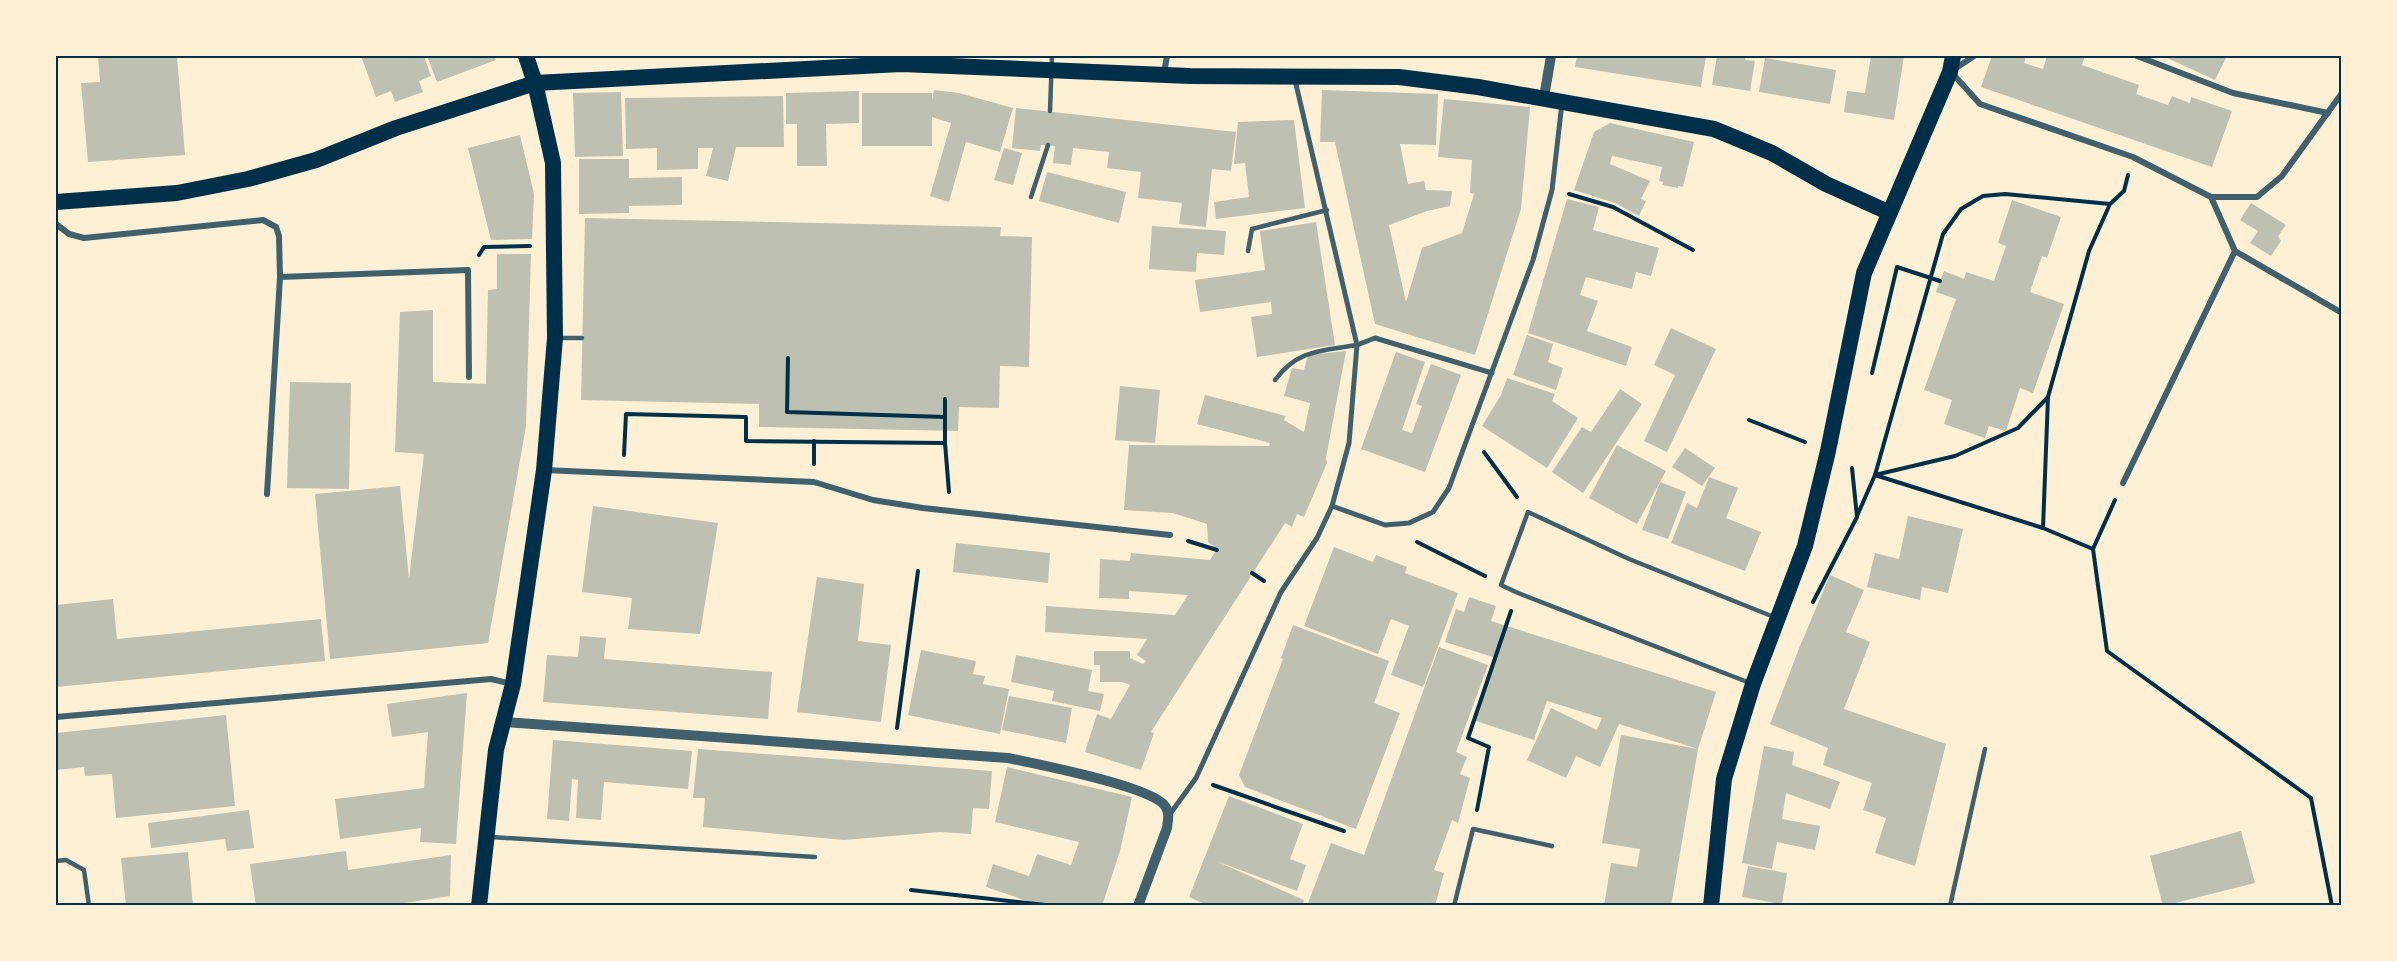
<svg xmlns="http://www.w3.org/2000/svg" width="2397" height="961" viewBox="0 0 2397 961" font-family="Karla,sans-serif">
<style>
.building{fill:#bec0b2}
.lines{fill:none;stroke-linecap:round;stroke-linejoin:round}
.path{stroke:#003049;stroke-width:4}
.service{stroke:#3f606c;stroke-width:4.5}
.pedestrian{stroke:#3f606c;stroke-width:5}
.minor{stroke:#3f606c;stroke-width:6}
.tertiary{stroke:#3f606c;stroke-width:10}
.trunk{stroke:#003049;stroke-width:16}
.neatline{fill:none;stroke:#003049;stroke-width:2}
</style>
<rect width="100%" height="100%" fill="#fdf0d5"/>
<g class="building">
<path d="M98,56H177L185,155L88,162L81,83L100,82Z"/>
<path d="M361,56H424L431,76L419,81L423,92L395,102L391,91L376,97Z"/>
<path d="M427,56H494L496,60L437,82Z"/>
<path d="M1577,56H1706L1701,87L1575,67Z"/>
<path d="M1717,56H1746L1745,60L1755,61L1750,91L1712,85Z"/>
<path d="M1871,56H1904L1894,120L1844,112L1847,91L1865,93Z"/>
<path d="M1992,56H2026L2024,63L2043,69L2047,56H2085L2082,65L2139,85L2136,94L2168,105L2172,96L2190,103L2191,97L2232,111L2212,167L1981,87Z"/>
<path d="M2163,56H2227L2215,80Z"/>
<path d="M1765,58L1836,70L1830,104L1759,92Z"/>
<path d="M934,90L959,93L1013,108L1000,152L966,142L949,202L930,196L951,123L932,117V146H862V93H932V100Z"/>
<path d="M1322,90L1438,94L1436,145L1400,144L1408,184L1424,181L1426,190L1452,191L1450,206L1427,211L1389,225L1406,302L1422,248L1462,233L1474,194L1470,193L1472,160L1438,157L1444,99L1530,107L1521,209L1475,355L1375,324L1335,142H1320Z"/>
<path d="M859,91V123L826,124L827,166H797V124H786V93Z"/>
<path d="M621,92L623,156L575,157L573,93Z"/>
<path d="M783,96L784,147H736L728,181L706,176L713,148H698V169L657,170V148L626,149L625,98Z"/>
<path d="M1016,108L1236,132L1231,171L1212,169L1206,227L1179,224L1182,203L1138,198L1141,172L1107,168L1109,152L1073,148L1071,165L1053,163L1055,146L1041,145L1040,151L1012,148Z"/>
<path d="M1294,120L1305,208L1216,219L1214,202L1249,197L1245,163L1234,164L1238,122Z"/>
<path d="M1610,123L1694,142L1683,187L1678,186V188L1662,185L1663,182L1659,181L1662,167L1612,156L1610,164L1650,181L1641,199L1646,201L1639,216L1615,203L1574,190L1594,132Z"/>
<path d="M520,135L534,194L532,239L491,240L468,148Z"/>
<path d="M1004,148L1022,153L1013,185L994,180Z"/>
<path d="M579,159H629V178L682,177V205L629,206V213L579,214Z"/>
<path d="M1047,172L1126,192L1119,223L1039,201Z"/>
<path d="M1567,199L1599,207L1593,230L1659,248L1651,276L1636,272L1632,289L1586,277L1580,295L1598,301L1587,331L1632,347L1626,366L1528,333Z"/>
<path d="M2012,200L2061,217L2047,258L2042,256L2030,292L2064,304L2033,393L2020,388L2006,431L1989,426L1985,438L1944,424L1952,400L1924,390L1956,299L1936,292L1944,271L1964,279L1966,272L1994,281L2006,246L1998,243Z"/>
<path d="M2251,203L2286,225L2278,236L2281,241L2271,256L2250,243L2258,231L2240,220Z"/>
<path d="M585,218L1001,227L1000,236L1032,237L1029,367L1000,366L999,408L959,407L958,431L759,427V404L581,400Z"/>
<path d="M1316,222L1335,345L1257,357L1251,317L1272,314L1271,302L1200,312L1195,280L1265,270L1260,231Z"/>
<path d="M1152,226L1226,231L1224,255L1197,253L1196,272L1149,269Z"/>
<path d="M497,254H531L526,426L488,643L330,659L315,494L400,486L409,579L424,454L395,452L400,312L433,310V382L486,384L488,290L497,289Z"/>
<path d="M1671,328L1716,349L1667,452L1644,441L1675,375L1654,365Z"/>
<path d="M1527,335L1553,344L1548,362L1563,368L1556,390L1513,375Z"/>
<path d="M1346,351L1326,458L1327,463L1304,517L1297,514L1292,527L1285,523L1151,732L1154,733L1141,770L1085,752L1097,714L1111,719L1130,685L1122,682H1100V665H1094V651H1130V658L1143,664L1146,661L1137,655L1147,639L1045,632L1046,606L1175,615L1188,595L1129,591V599L1099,598L1100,559L1130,561L1131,553L1210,560L1217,549L1208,542L1207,524L1173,513L1124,510L1129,445L1269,446L1270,443L1197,424L1205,395L1286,416L1284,420L1304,432L1310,403L1284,396L1292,368L1304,370L1308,355Z"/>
<path d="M1396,352L1425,362L1402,430L1412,433L1422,406L1416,404L1431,364L1461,375L1425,472L1361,449Z"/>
<path d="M1507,378L1555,394L1552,401L1578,418L1547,468L1482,426L1501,395Z"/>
<path d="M290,382L351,383L349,489L287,488Z"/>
<path d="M1120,386L1160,390L1155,443L1115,440Z"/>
<path d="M1620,389L1642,404L1583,493L1552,472L1582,427L1591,432Z"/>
<path d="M1617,445L1666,471L1637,524L1589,498Z"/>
<path d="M1685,448L1715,468L1702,486L1672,467Z"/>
<path d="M1709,477L1738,488L1726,518L1761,532L1745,571L1671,543L1687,503L1697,508Z"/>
<path d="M1660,482L1686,492L1668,539L1642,530Z"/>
<path d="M593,506L718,523L700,634L628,629L632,598L582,592Z"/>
<path d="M1908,516L1963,529L1948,593L1922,587L1920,600L1867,587L1875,553L1899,559Z"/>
<path d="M956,543L1050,553L1048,583L953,572Z"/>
<path d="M1334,547L1373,562L1376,555L1407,567L1405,573L1458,593L1423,687L1391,675L1409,626L1391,619L1378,654L1304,626Z"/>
<path d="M1830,575L1864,590L1846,632L1870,642L1844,709L1946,744L1915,866L1875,853L1886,818L1863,810L1872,783L1823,765L1828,748L1770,724L1800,646Z"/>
<path d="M817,577L864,584L858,641L891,645L881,722L797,712Z"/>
<path d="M1469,597L1496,606L1491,621L1716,692L1698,749L1671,906H1604L1611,863L1637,867L1640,849L1602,843L1621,735L1698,749L1619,724L1600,767L1576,756L1566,778L1527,760L1551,708L1597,730L1602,718L1547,701L1534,740L1476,721L1496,658L1445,642L1456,609L1464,612Z"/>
<path d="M113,599L117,639L321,619L325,661L56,687V605Z"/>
<path d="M1293,625L1389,661L1374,703L1400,713L1356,829L1245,787L1239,775L1283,659L1281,658Z"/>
<path d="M580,636L606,638L604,659L772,672L768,719L543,702L547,655L578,657Z"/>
<path d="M1439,647L1488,665L1456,752L1467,757L1460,774L1470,778L1458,823L1452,820L1434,870L1444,873L1435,906H1316L1308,903L1331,843L1364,855Z"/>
<path d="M921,650L976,661L973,674L985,676L983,684L1009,689L1000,734L908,715Z"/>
<path d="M1016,655L1092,670L1088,691L1104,694L1100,711L1052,701L1054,691L1011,682Z"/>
<path d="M467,693L456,844L420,842L421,828L340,839L335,799L424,788L428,732L392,737L387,704Z"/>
<path d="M1009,696L1072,708L1066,743L1002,730Z"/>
<path d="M226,715L235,806L116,818L112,774L85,776L84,767L56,770V733Z"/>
<path d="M553,740L692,751L688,789L604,782L601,820L576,818L578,780L572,779L569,821L547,819Z"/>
<path d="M1764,746L1794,752L1792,765L1840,782L1830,809L1786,793L1782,819L1820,826L1815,850L1777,842L1772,869L1742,863Z"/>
<path d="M698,749L992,771L989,809L973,808L971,834L940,832L844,840L703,827L705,798H693Z"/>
<path d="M1007,767L1132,797L1120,851L1102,906H1042L986,887L993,864L1029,876L1037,854L1071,865L1079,842L995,822Z"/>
<path d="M1229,796L1303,824L1290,859L1306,865L1297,891L1216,861L1304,900L1302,906H1209L1189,897Z"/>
<path d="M249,810L254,848L227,851L225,839L151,848L148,823Z"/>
<path d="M2241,831L2255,883L2163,906L2150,856Z"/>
<path d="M346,851L348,870L451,855L450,896L385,906H256L250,864Z"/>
<path d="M188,852L193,906H126L121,858Z"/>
<path d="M1748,866L1787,873L1782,904L1742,897Z"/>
</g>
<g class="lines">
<g class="path">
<path d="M1569,194L1613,207L1693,250"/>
<path d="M2110,204L2005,194L1983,196L1961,209L1943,234L1875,475L1955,456L2018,428L2048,397L2089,251L2110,204L2124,191L2128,175"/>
<path d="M479,255L484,247L530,246"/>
<path d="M788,358L787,412L945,417"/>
<path d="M1872,373L1897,267L1940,281"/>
<path d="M945,399V443L949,492"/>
<path d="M1749,420L1805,442"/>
<path d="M1484,452L1517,497"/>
<path d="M624,455L626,414L746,417V441L945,443"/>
<path d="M814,464V441"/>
<path d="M2115,500L2093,549L2107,651L2311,798L2332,906"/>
<path d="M1857,516L1875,475L2043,528L2093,549"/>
<path d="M2043,528L2048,397"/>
<path d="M1188,541L1217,550"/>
<path d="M1417,542L1485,576"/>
<path d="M1252,573L1264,581"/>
<path d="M1813,602L1857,517L1852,468"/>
<path d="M897,728L918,571"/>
<path d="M1213,785L1344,831"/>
<path d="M1477,810L1489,747L1468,738L1511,611"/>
<path d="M911,890L1055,906"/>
</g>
<g class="service">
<path d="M1050,111L1052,56"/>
<path d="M1031,197L1048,145"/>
<path d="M1248,251L1252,229L1327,210"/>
<path d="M558,338H582"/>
<path d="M1275,380C1298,349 1322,351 1357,345"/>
<path d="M1750,683L1518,593L1501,585L1528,512L1629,559L1774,617"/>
<path d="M491,837L815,857"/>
<path d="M56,861L66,860L84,870L89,906"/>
<path d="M1454,906L1473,829L1552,846"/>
<path d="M1950,906L1985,749"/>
</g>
<g class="pedestrian">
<path d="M1357,345L1375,338L1492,373"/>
<path d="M1332,506L1385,525L1409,523L1433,512L1449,488L1533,260L1552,190L1562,103"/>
<path d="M1170,814L1196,778L1281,592L1317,538L1332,506L1349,443L1357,345L1295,80"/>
</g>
<g class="minor">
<path d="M2137,56L2233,93L2328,113"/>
<path d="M1953,70L1974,56"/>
<path d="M1164,73L1167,56"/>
<path d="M1952,73L1980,104L2133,157L2211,197L2235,251L2123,483"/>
<path d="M2211,197H2257L2282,176L2342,93"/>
<path d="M56,224L69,234L84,238L263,220L276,227L279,236L280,277L267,494"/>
<path d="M2235,251L2342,313"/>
<path d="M280,277L468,270L469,377"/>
<path d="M544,470L814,482L873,500L923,508L1170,535"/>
<path d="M56,717L491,679L512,684"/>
</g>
<g class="tertiary">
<path d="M1544,97L1551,56"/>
<path d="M503,722L1008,758C1036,764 1151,786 1165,806C1170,813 1168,820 1167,828L1138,906"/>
</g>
<g class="trunk">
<path d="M56,202L177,193L248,179L316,160L396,128L535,83L901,64L1190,76L1399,77L1478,87L1714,129L1772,153L1826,184L1888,212"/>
<path d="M479,906L496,750L513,684L544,470L555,338L553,163L535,83L526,56"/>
<path d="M1711,906L1724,779L1753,684L1805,546L1828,451L1864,273L1950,72L1953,56"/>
</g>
</g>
<rect width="2397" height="961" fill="none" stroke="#fdf0d5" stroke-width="114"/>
<rect x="57" y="57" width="2283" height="847" class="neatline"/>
</svg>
